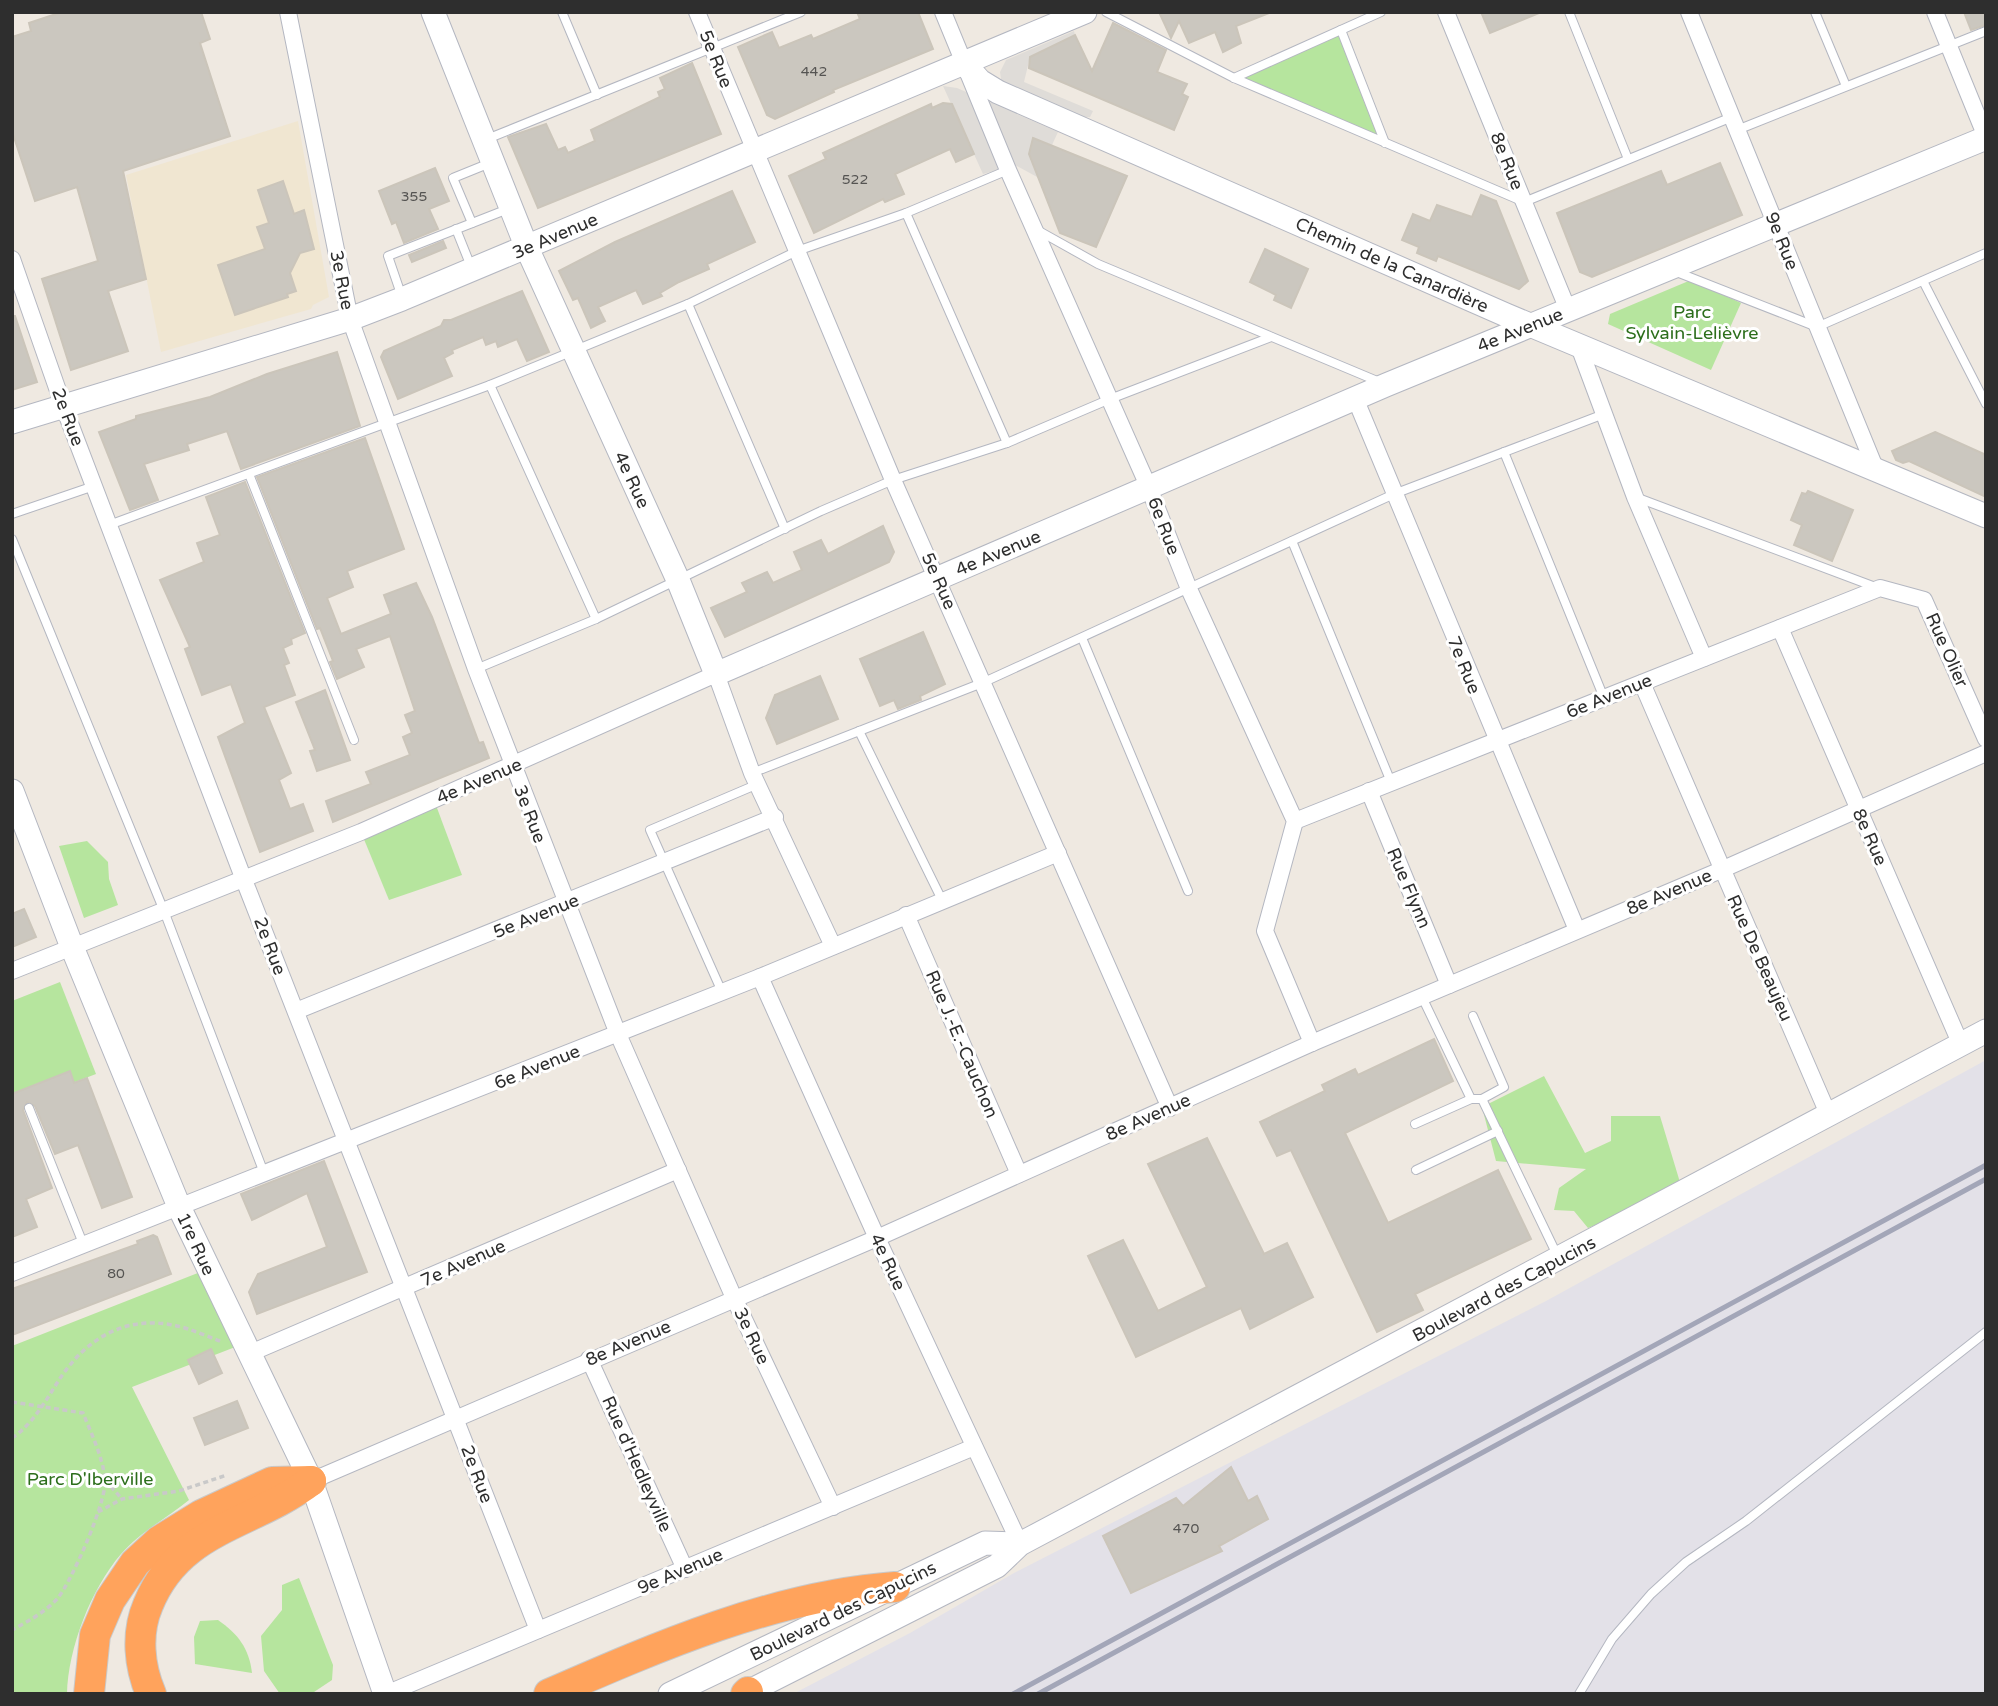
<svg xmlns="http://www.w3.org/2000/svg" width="1998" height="1706" viewBox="0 0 1998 1706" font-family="'Varela Round',sans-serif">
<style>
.industrial{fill:#e3e1e8}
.education{fill:#f0e6d1}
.green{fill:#b6e59e}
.plaza{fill:#dfdcd8}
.building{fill:#cbc7bf;stroke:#cbc5ba;stroke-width:2}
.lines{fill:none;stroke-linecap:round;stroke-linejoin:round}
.lane-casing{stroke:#b4b7c1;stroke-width:10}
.street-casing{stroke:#b4b7c1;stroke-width:18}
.secondary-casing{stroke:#b4b7c1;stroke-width:25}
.highway-casing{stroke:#c9c9c9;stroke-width:32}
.path{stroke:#c9c9c9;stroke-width:3.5;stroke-dasharray:5 3.5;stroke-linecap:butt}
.lane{stroke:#fff;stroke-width:8}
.street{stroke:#fff;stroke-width:16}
.secondary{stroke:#fff;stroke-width:23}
.highway{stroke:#ffa35c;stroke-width:30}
.rail{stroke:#a3a6b8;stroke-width:5}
.labels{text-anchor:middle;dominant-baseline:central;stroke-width:6;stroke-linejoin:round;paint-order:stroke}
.number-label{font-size:14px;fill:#555452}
.street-label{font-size:18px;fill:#2e2e2e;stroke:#fff}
.park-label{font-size:18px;fill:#2c6e1b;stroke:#fff}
</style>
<rect width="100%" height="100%" fill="#efe9e1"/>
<path class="industrial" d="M1986,1060V1694H793L910,1633L1014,1573L1546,1301Z"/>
<path class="education" d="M298,121L329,297L313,305L311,309L161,352L126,175Z"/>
<g class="green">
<path d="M1341,30L1385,143L1234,78Z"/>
<path d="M1691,280L1741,303L1711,370L1608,324L1610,314Z"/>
<path d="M434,800L462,875L389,900L361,832Z"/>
<path d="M87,841L108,862L109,879L118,905L84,918L59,846Z"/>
<path d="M60,982L96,1074L12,1106V1001Z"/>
<path d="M1544,1076L1585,1153L1611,1141V1116H1660L1682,1189L1588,1228L1574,1211L1554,1210L1559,1188L1586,1169L1496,1161L1482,1107Z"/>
<path d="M208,1269L243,1344L132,1387L189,1500C168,1517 139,1533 121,1554C91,1589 68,1648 67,1694H12V1346Z"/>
<path d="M299,1578L333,1665L332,1680L311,1694H280L264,1671L261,1636L282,1610V1585Z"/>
<path d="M218,1620C238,1634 249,1648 252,1673L195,1664L194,1637L200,1621Z"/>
</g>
<g class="plaza">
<path d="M1074,31L1075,35L1030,57L1024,82L1093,111L1090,117H1078L1002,85L1000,72L1006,60Z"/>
<path d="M943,86L957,88L1058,132L1052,145L1033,138L1029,154L1039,178L1015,165L983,174Z"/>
</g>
<g class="building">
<path d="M62,12H201L210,39L200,43L230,136L123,171L146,279L108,291L128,351L71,370L42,279L98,261L77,187L35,201L12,131V37L31,31L29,23Z"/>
<path d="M857,12H918L933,49L833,90L834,92L775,119L767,115L738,47L772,32L779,48L811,35L813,39L860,19Z"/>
<path d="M1159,12H1269V13L1236,26L1241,43L1223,52L1215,32L1189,43L1179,21L1171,38Z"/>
<path d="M1481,12H1539V13L1490,33Z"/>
<path d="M1964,12H1986V25L1971,30Z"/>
<path d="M1113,23L1166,50L1157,72L1187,84L1182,94L1188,97L1174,130L1029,68L1030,57L1075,35L1092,71Z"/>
<path d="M692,63L721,134L538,208L508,137L546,124L558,150L565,147L568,153L595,141L591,130L660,97L658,92L665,89L660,78Z"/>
<path d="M943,103L952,104L974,154L956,162L950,149L895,174L904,194L885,202L883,199L814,233L789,176L826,159L823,153L931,104L932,108Z"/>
<path d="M1033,138L1127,176L1096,247L1060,233L1029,154Z"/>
<path d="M1720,163L1742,215L1592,277L1580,272L1557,213L1661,171L1667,185Z"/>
<path d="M435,168L449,201L429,209L438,229L404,243L396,222L392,224L379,191Z"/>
<path d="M283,181L294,214L304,210L314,249L300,253L290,273L296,291L287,294L288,297L235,315L218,265L265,249L257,227L269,223L258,190Z"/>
<path d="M732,191L755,242L707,264L709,269L679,282L660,293L662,296L643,304L636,290L598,307L605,321L591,328L578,298L573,300L559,271L615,242Z"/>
<path d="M1481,195L1496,201L1528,281L1519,289L1438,256L1436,261L1417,253L1419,247L1402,240L1413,214L1430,221L1437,205L1472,217Z"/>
<path d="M443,241L446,248L412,262L409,255Z"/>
<path d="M1265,249L1308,269L1291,308L1274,300L1276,295L1250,282Z"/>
<path d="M522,291L549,352L527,361L517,339L498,347L496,341L486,345L483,337L452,350L453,353L444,358L452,376L398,399L381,357L384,351L441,326L444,320H451Z"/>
<path d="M12,316H15L37,382L12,390Z"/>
<path d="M337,352L360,426L241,469L227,431L187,444L189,450L144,464L158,500L130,510L99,432L136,419V416L210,397L267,374Z"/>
<path d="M1935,432L1986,455V497L1909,461L1903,463L1896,460L1892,451Z"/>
<path d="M365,438L404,549L347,571L353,587L327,598L341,634L391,614L384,595L416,583L432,617L479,743L483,742L489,758L333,822L326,801L371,784L366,772L410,755L403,737L412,733L405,715L415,711L390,636L356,649L364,667L337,679L330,662L333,661L320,628L317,629L257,477Z"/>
<path d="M245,482L305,633L291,639L292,644L283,648L289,663L284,665L295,695L264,707L291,773L279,780L290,809L303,804L313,831L260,852L218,737L245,723L231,684L202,695L185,649L190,647L160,580L204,562L197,543L220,535L206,497Z"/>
<path d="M1808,491L1853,510L1832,561L1794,545L1802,525L1791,520L1802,493L1806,494Z"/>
<path d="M883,526L894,552L889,562L725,637L711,608L747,592L742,583L767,572L773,583L802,570L794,552L821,540L828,554Z"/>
<path d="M923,632L945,684L920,696L921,700L898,709L894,700L880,706L860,659Z"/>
<path d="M820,676L838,719L777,744L766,718L775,695Z"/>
<path d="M325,690L350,760L317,771L310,751L315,750L296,702Z"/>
<path d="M24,909L36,937L12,947V914Z"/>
<path d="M1434,1039L1453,1081L1345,1133L1388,1223L1498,1170L1531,1239L1415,1294L1423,1310L1377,1332L1291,1150L1277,1156L1260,1122L1325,1091L1322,1085L1355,1069L1358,1075Z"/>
<path d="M70,1071L74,1083L87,1078L132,1197L102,1208L78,1145L55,1154L35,1106L27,1102L23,1110L52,1188L26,1199L37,1227L12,1237V1094Z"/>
<path d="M1207,1138L1264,1254L1287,1243L1313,1297L1250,1329L1241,1308L1136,1357L1088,1256L1123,1240L1158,1311L1207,1287L1148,1164Z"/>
<path d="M324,1161L367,1272L257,1314L249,1292L258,1274L327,1247L307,1193L252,1220L241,1194Z"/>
<path d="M153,1235L157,1237L171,1274L12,1335V1289L138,1244L137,1241Z"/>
<path d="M211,1349L222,1373L199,1384L188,1360Z"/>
<path d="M237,1401L248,1428L205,1445L194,1418Z"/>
<path d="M1231,1467L1248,1501L1257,1496L1268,1519L1219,1546L1222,1551L1131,1593L1103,1536L1176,1498L1183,1506Z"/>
</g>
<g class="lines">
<g class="lane-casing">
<g id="lane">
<path d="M562,12L597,95"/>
<path d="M1106,12L1234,78L1524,202L1732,117"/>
<path d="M1569,12L1628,159"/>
<path d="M1815,12L1846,86"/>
<path d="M1341,30L1385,143"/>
<path d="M1234,78L1381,12"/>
<path d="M1737,130L1986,31"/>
<path d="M487,139L801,12"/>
<path d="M906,213L1007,443"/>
<path d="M472,223L453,178L490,163"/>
<path d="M456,229L472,269"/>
<path d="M1039,231L1098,264L1382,383"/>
<path d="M1674,271L1817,327L1986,253"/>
<path d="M1923,281L1986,404"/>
<path d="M402,297L388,256L508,209"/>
<path d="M688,304L785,529"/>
<path d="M490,385L596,619"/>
<path d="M1504,452L1604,698"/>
<path d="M249,474L354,740"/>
<path d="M1638,498L1878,588"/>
<path d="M12,514L94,486"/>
<path d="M109,525L490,385L688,304L797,251L906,213L1008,170"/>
<path d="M12,539L164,911L264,1173"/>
<path d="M1292,541L1391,782"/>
<path d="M1082,638L1188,891"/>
<path d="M476,669L596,619L821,511L893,480L1007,443L1110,399L1271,337"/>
<path d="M859,731L942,900"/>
<path d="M752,773L982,683L1394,494L1604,414"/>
<path d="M722,992L650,830L758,784"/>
<path d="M1422,997L1471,1099H1482L1558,1257"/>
<path d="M1473,1016L1504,1087L1482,1099"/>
<path d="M29,1108L84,1246"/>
<path d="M1415,1124L1471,1099"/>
<path d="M1416,1170L1498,1131"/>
<path d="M1579,1694L1612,1639L1651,1594L1686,1562L1746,1521L1986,1332"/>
</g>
</g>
<g class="street-casing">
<g id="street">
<path d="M288,12L350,319L476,669L618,1034L734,1298L833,1507"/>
<path d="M697,12L893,480L1170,1108"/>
<path d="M943,12L1008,170L1149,488L1189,589L1295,821L1265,931L1312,1043"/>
<path d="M1446,12L1568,310"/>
<path d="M1689,12L1876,470"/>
<path d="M1935,12L1986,137"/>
<path d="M12,259L63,405L244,880L538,1630"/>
<path d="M1578,344L1635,497L1704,658"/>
<path d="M1355,398L1577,930"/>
<path d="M1780,628L1961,1045"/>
<path d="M1642,683L1829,1116"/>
<path d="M1369,791L1449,985"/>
<path d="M1295,821L1880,588L1924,600L1986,739"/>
<path d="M906,915L1019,1174"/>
<path d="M12,971L361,832L716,674L752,773L833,946"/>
<path d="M760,977L877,1238L1020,1544"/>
<path d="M296,1011L775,817"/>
<path d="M12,1273L760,977L1058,853"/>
<path d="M248,1354L678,1170"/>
<path d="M589,1359L685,1569"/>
<path d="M311,1481L877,1238L1312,1043L1721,870L1986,753"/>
<path d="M386,1694L974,1447"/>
</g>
</g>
<g class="secondary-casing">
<g id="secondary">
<path d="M433,12L527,248L678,580L716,674L1386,385L1986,138"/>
<path d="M963,62L980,81L998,92L1506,315L1986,516"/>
<path d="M12,422L350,319L402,299L1085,12"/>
<path d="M12,791L72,947L180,1209L311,1481L385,1694"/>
<path d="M670,1694L985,1543L1020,1544"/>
<path d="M744,1694L997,1566L1020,1544L1986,1031"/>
</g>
</g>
<g class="highway-casing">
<g id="highway">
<path d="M89,1694L95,1635L110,1600L135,1563L159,1541L201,1515L272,1482L311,1481"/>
<path d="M151,1694C139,1666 136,1633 148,1605C179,1528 251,1526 311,1481"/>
<path d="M549,1694C659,1646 774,1596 895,1587"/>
<path d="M746,1694L748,1692"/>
</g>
</g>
<g class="path">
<path d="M12,1402L83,1413C91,1433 103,1457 105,1480C107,1501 71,1583 57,1599C45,1612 27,1622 12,1630"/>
<path d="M12,1438C33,1424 46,1400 59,1380C86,1338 127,1314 177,1326C192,1329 208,1337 223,1342"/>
<path d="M105,1480L122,1499"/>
<path d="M98,1512L122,1499L179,1491L227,1475"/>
</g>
<use href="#lane" class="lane"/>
<use href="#street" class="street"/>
<use href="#secondary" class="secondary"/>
<use href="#highway" class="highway"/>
<g class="rail">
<path d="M1013,1694L1986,1165"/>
<path d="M1038,1694L1986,1179"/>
</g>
</g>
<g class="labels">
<g class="number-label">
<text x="814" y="71">442</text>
<text x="855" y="179">522</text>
<text x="414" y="196">355</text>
<text x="116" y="1273">80</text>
<text x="1186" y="1528">470</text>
</g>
<g class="street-label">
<text transform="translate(716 59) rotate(68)">5e Rue</text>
<text transform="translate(1507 161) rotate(68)">8e Rue</text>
<text transform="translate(555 236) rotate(-23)">3e Avenue</text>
<text transform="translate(1782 241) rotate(68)">9e Rue</text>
<text transform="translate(1392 265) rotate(24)">Chemin de la Canardière</text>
<text transform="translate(342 280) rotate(79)">3e Rue</text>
<text transform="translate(1520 330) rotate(-22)">4e Avenue</text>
<text transform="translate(68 417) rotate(69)">2e Rue</text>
<text transform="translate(632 480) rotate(65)">4e Rue</text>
<text transform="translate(1164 526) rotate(69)">6e Rue</text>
<text transform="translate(998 553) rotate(-23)">4e Avenue</text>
<text transform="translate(939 581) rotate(66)">5e Rue</text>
<text transform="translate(1947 650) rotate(66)">Rue Olier</text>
<text transform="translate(1464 665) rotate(68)">7e Rue</text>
<text transform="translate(1609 696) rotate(-22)">6e Avenue</text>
<text transform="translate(479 781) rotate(-23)">4e Avenue</text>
<text transform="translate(530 814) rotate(69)">3e Rue</text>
<text transform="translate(1870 837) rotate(66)">8e Rue</text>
<text transform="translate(1409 888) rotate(67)">Rue Flynn</text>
<text transform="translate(1669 892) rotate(-23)">8e Avenue</text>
<text transform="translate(536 916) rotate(-22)">5e Avenue</text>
<text transform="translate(270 946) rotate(69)">2e Rue</text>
<text transform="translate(1760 958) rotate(66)">Rue De Beaujeu</text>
<text transform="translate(962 1044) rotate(67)">Rue J.-E.-Cauchon</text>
<text transform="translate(537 1067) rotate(-22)">6e Avenue</text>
<text transform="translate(1148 1117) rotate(-24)">8e Avenue</text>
<text transform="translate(196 1244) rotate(65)">1re Rue</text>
<text transform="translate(888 1262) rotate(65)">4e Rue</text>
<text transform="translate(463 1263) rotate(-24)">7e Avenue</text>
<text transform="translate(1504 1289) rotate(-28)">Boulevard des Capucins</text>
<text transform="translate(752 1336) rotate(65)">3e Rue</text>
<text transform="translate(628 1343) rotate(-23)">8e Avenue</text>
<text transform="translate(637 1464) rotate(66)">Rue d'Hedleyville</text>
<text transform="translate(477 1474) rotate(69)">2e Rue</text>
<text transform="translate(680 1571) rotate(-23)">9e Avenue</text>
<text transform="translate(843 1611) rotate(-26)">Boulevard des Capucins</text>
</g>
<g class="park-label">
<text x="1692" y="312">Parc<tspan x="1692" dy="21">Sylvain-Lelièvre</tspan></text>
<text x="90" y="1479">Parc D'Iberville</text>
</g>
</g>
<rect width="1998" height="1706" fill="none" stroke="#2e2e2e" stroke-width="28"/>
</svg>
